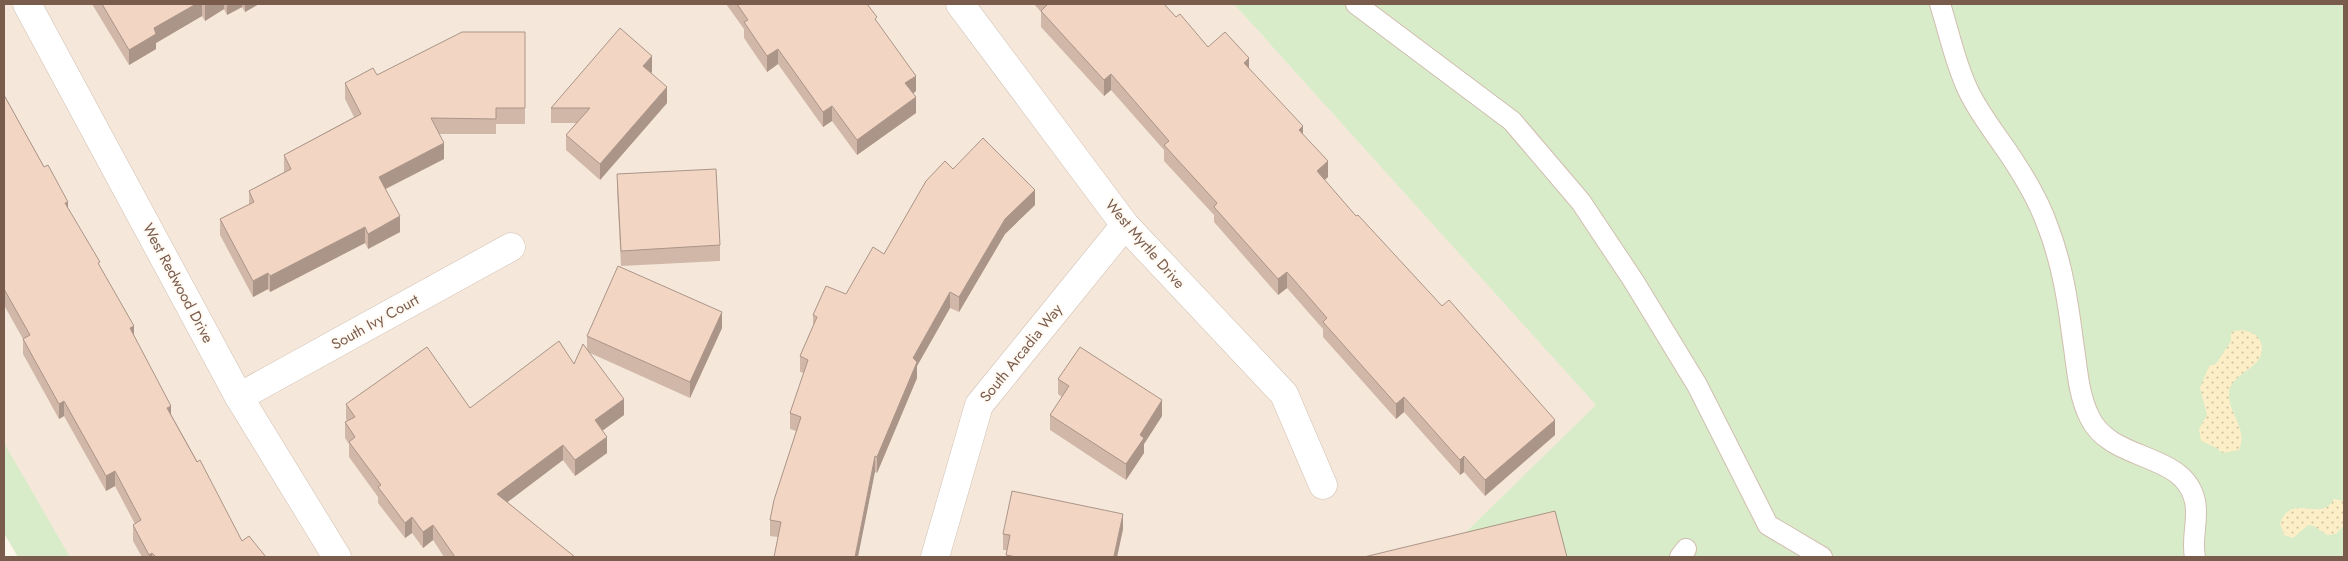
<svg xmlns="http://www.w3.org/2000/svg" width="2348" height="561" viewBox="0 0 2348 561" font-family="Jost,sans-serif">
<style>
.residential{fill:#f5e8da}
.green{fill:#d8ecc9}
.sand{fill:url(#sand-dots)}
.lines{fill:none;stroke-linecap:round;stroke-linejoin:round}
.lane-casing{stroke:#d1beb0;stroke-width:22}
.street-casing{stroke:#d1beb0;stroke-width:29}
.lane{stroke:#fff;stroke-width:20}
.street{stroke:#fff;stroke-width:28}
.wall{fill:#d1b7a8}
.shaded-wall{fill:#aa9588}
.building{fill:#f3d5c3;stroke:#aa9588}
.labels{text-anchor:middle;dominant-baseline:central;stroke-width:4;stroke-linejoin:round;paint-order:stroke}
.street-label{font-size:15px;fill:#7a5c4d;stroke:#fffaf3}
</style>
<defs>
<pattern id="sand-dots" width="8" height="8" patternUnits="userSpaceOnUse" patternTransform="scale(1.25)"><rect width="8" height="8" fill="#fcefc7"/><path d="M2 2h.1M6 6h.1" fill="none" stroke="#d1c5a4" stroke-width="1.8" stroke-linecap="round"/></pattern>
</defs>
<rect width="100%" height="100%" fill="#fdf6ec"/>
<path class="residential" d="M4,4H1234L1597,405L1466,532L1379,557H18L4,533Z"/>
<g class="green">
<path d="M1234,4H2344V557H1379L1466,532L1596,405Z"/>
<path d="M4,443L70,557H18L4,533Z"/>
</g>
<g class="sand">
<path d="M2242,330C2250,332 2257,333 2260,341C2271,367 2232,371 2229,392C2227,413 2249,429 2239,450L2223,453L2215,447L2201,441L2199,429L2207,415L2200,388L2209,366L2216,364L2231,341V332Z"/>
<path d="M2334,499L2344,501V525L2336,534L2327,535L2314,526L2308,525L2293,538L2284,535L2280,523C2293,491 2321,524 2334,499Z"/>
</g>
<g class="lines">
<g class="lane-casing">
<g id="lane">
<path d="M1356,4L1512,121L1581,202L1633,280L1697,385L1768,525L1822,557"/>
<path d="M1940,4C1949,32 1955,63 1968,90C1980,116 2000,139 2015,163C2028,183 2040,204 2048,227C2062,263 2068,302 2073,341C2077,366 2078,395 2090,418C2112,463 2184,451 2195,501C2199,519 2191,539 2195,557"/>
<path d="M1680,557L1686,549"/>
</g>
</g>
<g class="street-casing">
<g id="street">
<path d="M27,4L239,397L337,557"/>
<path d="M960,4L1125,225L1284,394L1323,485"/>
<path d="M239,397L511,247"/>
<path d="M935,557L979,405L1125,225"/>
</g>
</g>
<use href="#lane" class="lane"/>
<use href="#street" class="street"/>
</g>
<g class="wall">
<path d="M92,4H259L245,12L242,7L227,15L224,9L205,21L202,16L156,43V49L129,65Z"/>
<path d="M726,4H867L916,91L913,94L916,113L857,155L832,121L823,127L778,64L767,72L744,38V29Z"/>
<path d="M1034,4H1164L1176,17L1208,47L1249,68L1303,134L1328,177L1324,180L1356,216L1555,435L1485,496L1464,472L1460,475L1404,412L1396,419L1323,337V329L1287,288L1278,295L1214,222V215L1164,161V150L1111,90L1104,96L1041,27V12Z"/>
<path d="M525,32V124H496V134H439L444,159L386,189L400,232L368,249L365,243L270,292L268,289L253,297L220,235V219L249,204V191L284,172V155L354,117L345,99V83L377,75Z"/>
<path d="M652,72L651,73L667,103L600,180L566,150V135L576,123H551V108Z"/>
<path d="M4,95L68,209L100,267L171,414L242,541L266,557H142L133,541V525L135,524L115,486L106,491L64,416L59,419L23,354V339L4,305Z"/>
<path d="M953,169L1035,205L1005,234L959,312L950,308L917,366V378L877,473L875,472L778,537L770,536V520L796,431L790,429V413L804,373L800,372V356L813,326V315L846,294L884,254Z"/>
<path d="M617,174L720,245V261L621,266L617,190Z"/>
<path d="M722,328L690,398L590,353L624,415L602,431L607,453L575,476L563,460L507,502L575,557H444L433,540L423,548L412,533L405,538L378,503V497L349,457V444L345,438V422L347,421L346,419V404L470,408L574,364L587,348V336Z"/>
<path d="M1058,379L1162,416L1144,444V453L1126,480L1050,430V415L1062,397L1058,394Z"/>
<path d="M1123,529L1117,557H1120H1006L1007,550H1003V534Z"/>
</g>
<g class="shaded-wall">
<path d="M196,4H202V16L156,43V49L129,65V50L154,28Z"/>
<path d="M208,4H224V9L205,21V5Z"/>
<path d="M227,4H242V7L227,15Z"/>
<path d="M245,4H259L245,12Z"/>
<path d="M778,49V64L767,72V56Z"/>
<path d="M652,56V72L643,82V66Z"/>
<path d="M1249,58V74L1244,63Z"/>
<path d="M1111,74V90L1104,96V80Z"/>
<path d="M916,76V91L905,99V83Z"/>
<path d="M667,87V103L600,180V164Z"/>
<path d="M916,97V113L857,155V140Z"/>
<path d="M832,106V121L823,127V112Z"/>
<path d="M1303,126V142L1299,130Z"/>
<path d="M444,143V159L379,192V177Z"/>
<path d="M1328,161V177L1317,187V171Z"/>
<path d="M1035,190V205L1005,234L959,312V297L1005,219Z"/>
<path d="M68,202V217L65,203Z"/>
<path d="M400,216V232L368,249V234Z"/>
<path d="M365,227V243L270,292V276Z"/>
<path d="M1287,272V288L1278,295V279Z"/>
<path d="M268,273V289L253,297V281Z"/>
<path d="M950,292V308L917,366V378L877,473V457L913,358Z"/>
<path d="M722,312V328L690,398V382Z"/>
<path d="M134,326V342L130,328Z"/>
<path d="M1404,397V412L1396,419V404Z"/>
<path d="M624,399V415L595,436V420Z"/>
<path d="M1162,400V416L1144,444V453L1126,480V464L1140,435Z"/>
<path d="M64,401V416L59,419V404Z"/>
<path d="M171,406V422L167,408Z"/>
<path d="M1555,420V435L1485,496V480Z"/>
<path d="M607,437V453L575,476V460Z"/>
<path d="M563,445V460L497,510V494Z"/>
<path d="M875,456V472L858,557H855Z"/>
<path d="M1464,456V472L1460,475V460Z"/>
<path d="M115,471V486L106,491V476Z"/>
<path d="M1123,514V529L1117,557H1114Z"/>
<path d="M412,517V533L405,538V523Z"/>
<path d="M433,525V540L423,548V532Z"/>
<path d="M152,553V557H149V555Z"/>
</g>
<g class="building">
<path d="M102,4H196L154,28L156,34L129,50Z"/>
<path d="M737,4H867L877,17L875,19L916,76L905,83L916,97L857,140L832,106L823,112L778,49L767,56L744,22L748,20Z"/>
<path d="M1048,4H1164L1176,17L1180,14L1208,47L1225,32L1249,58L1244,63L1303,126L1299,130L1328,161L1317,171L1356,216L1358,215L1442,306L1449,300L1555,420L1485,480L1464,456L1460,460L1404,397L1396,404L1323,322L1327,318L1287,272L1278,279L1214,207L1217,203L1164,145L1169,141L1111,74L1104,80L1041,11Z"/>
<path d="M620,28L652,56L643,66L667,87L600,164L566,135L590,108H551Z"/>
<path d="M462,32H525V108H496V119L431,118L444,143L379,177L400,216L368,234L365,227L270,276L268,273L253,281L220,219L254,202L249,191L291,169L284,155L361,114L345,83L373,68L377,75Z"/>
<path d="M4,95L44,167L48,165L68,202L65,203L100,262L98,263L134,326L130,328L171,406L167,408L197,462L200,460L242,541L249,536L266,557H156L152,553L149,555L133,525L141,520L115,471L106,476L64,401L59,404L23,339L30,335L4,289Z"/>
<path d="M983,138L1035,190L1005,219L959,297L950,292L913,358L917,362L877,457L875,456L855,557H774L781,522L770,520L774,500L801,417L790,413L808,360L800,356L817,317L813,315L826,286L846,294L873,247L884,254L926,181L945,161L953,169Z"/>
<path d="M716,169L720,245L621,251L617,174Z"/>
<path d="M618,266L722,312L690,382L587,336Z"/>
<path d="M559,341L574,364L583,344L624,399L595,420L607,437L575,460L563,445L497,494L575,557H455L433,525L423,532L412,517L405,523L378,487L381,485L349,442L355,437L345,422L355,417L346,404L427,347L470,408Z"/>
<path d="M1080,347L1162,400L1140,435L1144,438L1126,464L1050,415L1069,386L1058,379Z"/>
<path d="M1012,491L1123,514L1114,556L1120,557H1016L1006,555L1010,535L1003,534Z"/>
<path d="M1555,511L1567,557H1364Z"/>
</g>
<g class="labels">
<g class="street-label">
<text transform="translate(1145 244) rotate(49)">West Myrtle Drive</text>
<text transform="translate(178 283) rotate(62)">West Redwood Drive</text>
<text transform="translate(375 322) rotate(-29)">South Ivy Court</text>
<text transform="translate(1021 353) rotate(-51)">South Arcadia Way</text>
</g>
</g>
<rect width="2348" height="561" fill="none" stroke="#7a5c4d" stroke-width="10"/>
</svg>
